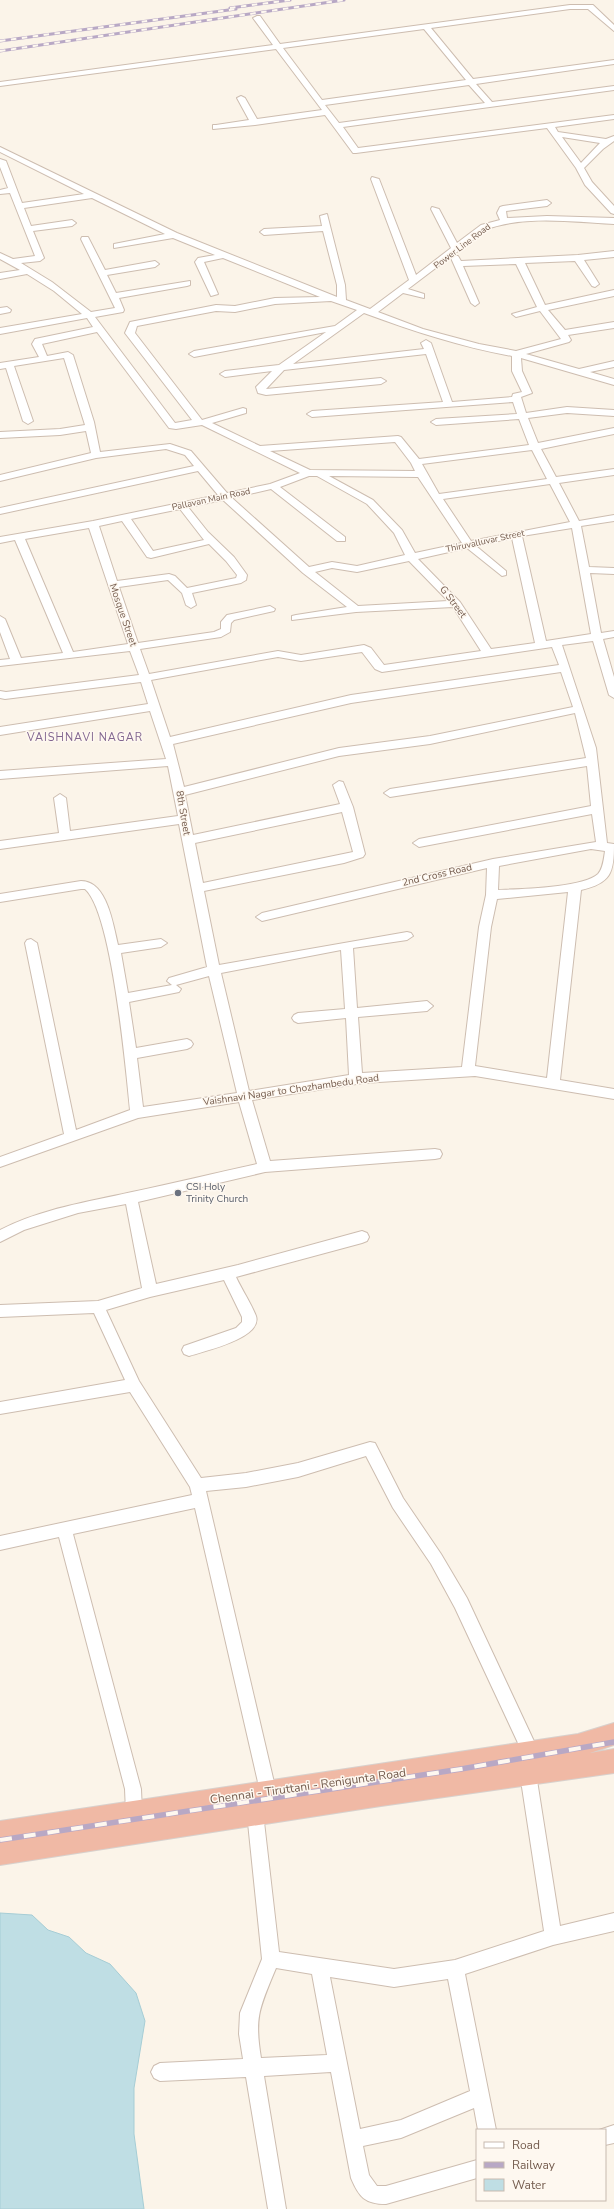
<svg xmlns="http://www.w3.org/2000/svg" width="614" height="2209" viewBox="0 0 614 2209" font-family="'Nunito Sans',sans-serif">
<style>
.water{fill:#bfdee4;stroke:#a6cdd5}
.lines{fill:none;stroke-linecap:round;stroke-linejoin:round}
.minor-casing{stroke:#cdbdb0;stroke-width:2}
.highway-casing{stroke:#d8d1cd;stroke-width:2}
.minor{fill:#fff;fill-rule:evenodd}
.highway{fill:#f0b9a5;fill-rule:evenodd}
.rail-far1-casing{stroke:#b8a8c5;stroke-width:3}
.rail-casing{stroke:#b8a8c5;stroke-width:5.5}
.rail-far1{stroke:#fef8f0;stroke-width:2;stroke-dasharray:5.5;stroke-linecap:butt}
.rail{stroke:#fef8f0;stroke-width:4;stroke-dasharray:12;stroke-linecap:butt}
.worship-dot{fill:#6b7280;stroke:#fef8f0;stroke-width:1.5}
.labels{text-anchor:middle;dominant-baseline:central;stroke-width:3;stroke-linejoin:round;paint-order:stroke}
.far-street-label{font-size:9px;fill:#745c4e;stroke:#fef8f0}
.street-label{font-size:10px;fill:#745c4e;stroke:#fef8f0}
.worship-label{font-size:10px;fill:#5b616d;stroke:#fef8f0;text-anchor:start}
.neighbourhood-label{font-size:11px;letter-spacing:1px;fill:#826690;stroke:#fef8f0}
.near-street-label{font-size:12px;fill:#745c4e;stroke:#fef8f0}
</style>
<rect width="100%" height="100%" fill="#fbf4e9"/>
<path class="water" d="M0,1913L32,1915L48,1930L69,1937L86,1953L110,1964L136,1993L145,2021L134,2088V2134L144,2209H0Z"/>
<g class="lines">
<g class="minor-casing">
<g id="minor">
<path d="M570,5H593L614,25V31L588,9H570L431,28L473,79L614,60V64L476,84L492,102L614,86V90L343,127L358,148L614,115V119L555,127L558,132L606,139L614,136V141L603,149L584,168L592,182L614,206V214L611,213L585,185L576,168L547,128L356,153H353L325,115L255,125L213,129V125H216L249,120L237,98L241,96L245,98L257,119L322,110L276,49L0,86V82L273,45L253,18L257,16H260L280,44ZM424,29L466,80L322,100L283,48ZM469,85L485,103L339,123L325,105ZM562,137L600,143L581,163Z"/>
<path d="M0,147L177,233L337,297V285L323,231L264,235L260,232L264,229L322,226L320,216L327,214L345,285L346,300L370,309L409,280L371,179L372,177L379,179L416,275L451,248L431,209L432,207L439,209L457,243L481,225L500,220L497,213L500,207L503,206L547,200L551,203L547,206L506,211L507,218L547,216L614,218V224C573,222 527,215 487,229L408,289L424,294V298L403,293L378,312L423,329L479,344L516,351L561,339L540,311L516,317L512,314L537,307L516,264L463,266L479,303L475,306L471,303L451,258L452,256H458L461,261L578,255L614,251V257L584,260L599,284L595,287L592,286L575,261L525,263L545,305L614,290V296L548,310L565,330L614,322V328L568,335L571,340L569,342L526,354L579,369L614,361V367L590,372L614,379V385L521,358L522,371L532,393L521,397L526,413L567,407L614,410V416L567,413L528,418L538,443L614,428V434L541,449L556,477L614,469V475L559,483L579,521L614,515V521L581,526L589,567L614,568V574L590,573L601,633L614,631V637L603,639L614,677V698L609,695L593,641L562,645L596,748L607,843L614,844C614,873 611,883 581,890L560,1080L614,1089V1099L475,1076L363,1083L252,1100L270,1161L435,1149L440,1150L442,1154L440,1158L435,1159L265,1172L138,1202L156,1284L238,1265L362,1231L367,1233L369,1237L367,1241L362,1243L236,1277C242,1290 251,1303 256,1316C263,1338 204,1351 189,1356L184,1354L182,1350L184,1346L236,1328L242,1322V1317L224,1280L150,1297L106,1310L139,1381L201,1478L246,1473L298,1463L370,1442L375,1443L403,1498L441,1554L467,1598L539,1752L537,1758L531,1760L525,1758L455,1608L431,1564L393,1508L366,1456L298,1477L246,1487L206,1491L276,1791L274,1797L268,1799L262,1797L260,1791L195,1508L73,1534L141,1789L142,1812L140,1818L134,1820L128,1818L126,1812L125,1789L59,1537L0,1550V1536L192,1495L190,1487L130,1392L0,1414V1402L125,1380L94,1313L0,1317V1305L98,1301L142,1288L126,1204L78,1213L24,1230L0,1242V1230C41,1209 87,1202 132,1192C174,1183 216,1173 257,1164L239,1102L138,1118L0,1167V1157L64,1134L25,943L27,940L31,939L37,943L76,1130L130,1110C126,1070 112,912 85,889H81L0,902V894L81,881C107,881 113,924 118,945L161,939L167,943L161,947L121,953L128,993L172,985L167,981L169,978L207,967L179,824L0,849V841L59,833L54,798L60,794L66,798L70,831L178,816L168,766L0,779V771L166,759L150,711L0,735V727L148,704L141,682L5,699L0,698V691L6,692L139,675L130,651L0,666V660L10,659L0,632V616L5,619L21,658L63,653L15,540L0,543V537L93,521L218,495L198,471L0,514V508L194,466L185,455L166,449L96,458L0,481V475L91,453L86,431L60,435L0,438V432L60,429L85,425L64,358L14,366L33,421L28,424L23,421L6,368L0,369V363L39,357L32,344L35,339L93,327L87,318L0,334V328L82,314L54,291L27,274L0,279V273L20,270L0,259V253L13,259L35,256L10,193L0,194V190L8,188L0,167V159L6,161L22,203L84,194L0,152ZM92,198L165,234L114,244V248L173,238L215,255L198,258L195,262L211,296L218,294L204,262L223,258L320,297L275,298L235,306L216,305L130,322L125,333L192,420L175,423L95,317L123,312L124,310L119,298L187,286L190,285V281L116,293L107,275L155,267L159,264L155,261L105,270L88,237H82L81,239L115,308L91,312L52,282L21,263L40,261L44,258L33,231L72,226L76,223L72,220L31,226L24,208ZM331,301L357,310L335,326L194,351L189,354L194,357L326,332L279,365L225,371L220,374L225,377L272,371L256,387L258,393L266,395L381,384L386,381L381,378L266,389L284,370L426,354L443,402L312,411L307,414L312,417L513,402L517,414L436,419L431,422L436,425L519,419L529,445L419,459L401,437L398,436L260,446L212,423L246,413V409L243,408L202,420L135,333L137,326L216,311L235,312L275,304ZM364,313C413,331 461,347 512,356V371L522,392L513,394L512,397L452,402L431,343L426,340L421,343L424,349L293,364ZM97,332L169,428L176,429L202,425L300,473L270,484L227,493L191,451L170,444L100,452L94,422L73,355L68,352L47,356L42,344ZM395,442L411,463L415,471L310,470L270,451ZM532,450L547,479L439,494L422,464ZM309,476H317L367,504L394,533L405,555L357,566L332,562L309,567L232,498L271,489L337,541H345V537L280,487ZM329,476L418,477L462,543L415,553L402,530L373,500ZM550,484L570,522L471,541L443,499ZM223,500L303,573L347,607L296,615L292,616V620L356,612L453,607L481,651L384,665L371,648L364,645L301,655L278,651L149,674L140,649L221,637L230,632L231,623L234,620L274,611L275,609L270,606L227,615L221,622V629L214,632L138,643L119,587L168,580L182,593L186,605L191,608L196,605L192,593L241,583L246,580L247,575L234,557L208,532L188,507ZM180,509L204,540L153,551L131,519ZM122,521L147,557L151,558L209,544L226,561L237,575L236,578L187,588L175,576L169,574L117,581L99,526ZM89,528L128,644L73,652L25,539ZM572,528L591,634L546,641L522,536ZM512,538L535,643L491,649L460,602L418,559L467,548L502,576L506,575V571L476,546ZM409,561L448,601L358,606L315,572L332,568L357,572ZM552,647L559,665L351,695L170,737L151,680L278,657L301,661L362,652L375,669L382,672ZM561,672L573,707L430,736L339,748L184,787L173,744L351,703ZM575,713L586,758L390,789L384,793L390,797L587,766L591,806L419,839L413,843L419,847L592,814L596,842L493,859L262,913L256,917L262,921L487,868L486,895L479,927L462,1067L362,1073L358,1017L427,1011L433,1006L427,1001L357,1008L353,948L407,940L413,936L411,933L407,932L219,965L204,891L344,863L363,857L365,854L353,807L343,782L339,781L333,785L340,804L193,835L185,795L339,756L430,744ZM342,812L353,852L203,883L195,843ZM591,849L605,851C604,858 603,869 598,874C582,888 520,889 498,890L499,866ZM568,892L547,1078L475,1066L491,927L497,899ZM341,950L345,1009L298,1013L294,1015L292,1018L294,1021L298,1023L346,1018L349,1075L249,1091L221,973ZM209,976L237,1093L143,1107L137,1058L187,1049L191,1047L193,1044L191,1041L187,1039L136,1048L129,1002L179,992L181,989L176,985Z"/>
<path d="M7,307L11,310L10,312L0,314V308Z"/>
<path d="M528,1766L534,1768L536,1774L560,1926L614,1913V1931L553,1945L465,1974L496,2130H478L474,2108L401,2138L363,2146L369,2175L377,2186H386L477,2160V2178L386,2204C365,2204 359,2197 351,2178L331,2072L264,2076L286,2209H268L246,2077L160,2081L154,2078L151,2072L154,2066L160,2063L243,2059L239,2034L240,2013L262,1959L247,1813L249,1807L255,1805L261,1807L263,1813L279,1952L394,1969L455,1960L544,1931L520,1774L522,1768ZM276,1968L312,1974L327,2055L261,2058C254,2016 260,2007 276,1968ZM330,1977L394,1987L448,1979L470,2091L401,2120L360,2129Z"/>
<path d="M614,2125V2143L605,2145V2130H599Z"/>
</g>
</g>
<g class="highway-casing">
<path id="highway" d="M614,1723V1745L590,1753L614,1749V1773L381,1806L0,1865V1821L578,1734Z"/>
</g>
<use href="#minor" class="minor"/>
<use href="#highway" class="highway"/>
<g class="rail-far1-casing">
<g id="rail-far1">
<path d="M230,8L290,0"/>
<path d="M0,41L236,9"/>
<path d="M0,51L344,0"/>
</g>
</g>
<g class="rail-casing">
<path id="rail" d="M0,1840L461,1769L614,1742"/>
</g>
<use href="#rail-far1" class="rail-far1"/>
<use href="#rail" class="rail"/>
</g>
<circle class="worship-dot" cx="178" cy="1193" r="4"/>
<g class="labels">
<g class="far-street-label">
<text transform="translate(462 246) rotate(-37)">Power Line Road</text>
<text transform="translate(211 499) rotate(-12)">Pallavan Main Road</text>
<text transform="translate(485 541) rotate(-12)">Thiruvalluvar Street</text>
</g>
<g class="street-label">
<text transform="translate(453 602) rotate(53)">G Street</text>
<text transform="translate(123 615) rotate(71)">Mosque Street</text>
<text transform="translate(183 813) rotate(80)">8th Street</text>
<text transform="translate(437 875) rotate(-13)">2nd Cross Road</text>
<text transform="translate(291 1090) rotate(-8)">Vaishnavi Nagar to Chozhambedu Road</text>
</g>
<g class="worship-label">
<text x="186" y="1187">CSI Holy<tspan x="186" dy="12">Trinity Church</tspan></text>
</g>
<g class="neighbourhood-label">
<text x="85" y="737">VAISHNAVI NAGAR</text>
</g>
<g class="near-street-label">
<text transform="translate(308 1786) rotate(-8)">Chennai - Tiruttani - Renigunta Road</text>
</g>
</g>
<rect x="476" y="2129" width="130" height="72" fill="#fef8f0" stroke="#c7baaf"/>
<rect x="484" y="2142" width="20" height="6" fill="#ffffff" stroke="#c7baaf"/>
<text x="512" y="2149" font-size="12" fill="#745c4e">Road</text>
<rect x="484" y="2162" width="20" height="6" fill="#b8a8c5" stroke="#c7baaf"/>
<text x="512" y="2169" font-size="12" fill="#745c4e">Railway</text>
<rect x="484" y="2179" width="20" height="12" fill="#bfdee4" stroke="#c7baaf"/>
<text x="512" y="2189" font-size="12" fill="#745c4e">Water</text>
</svg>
